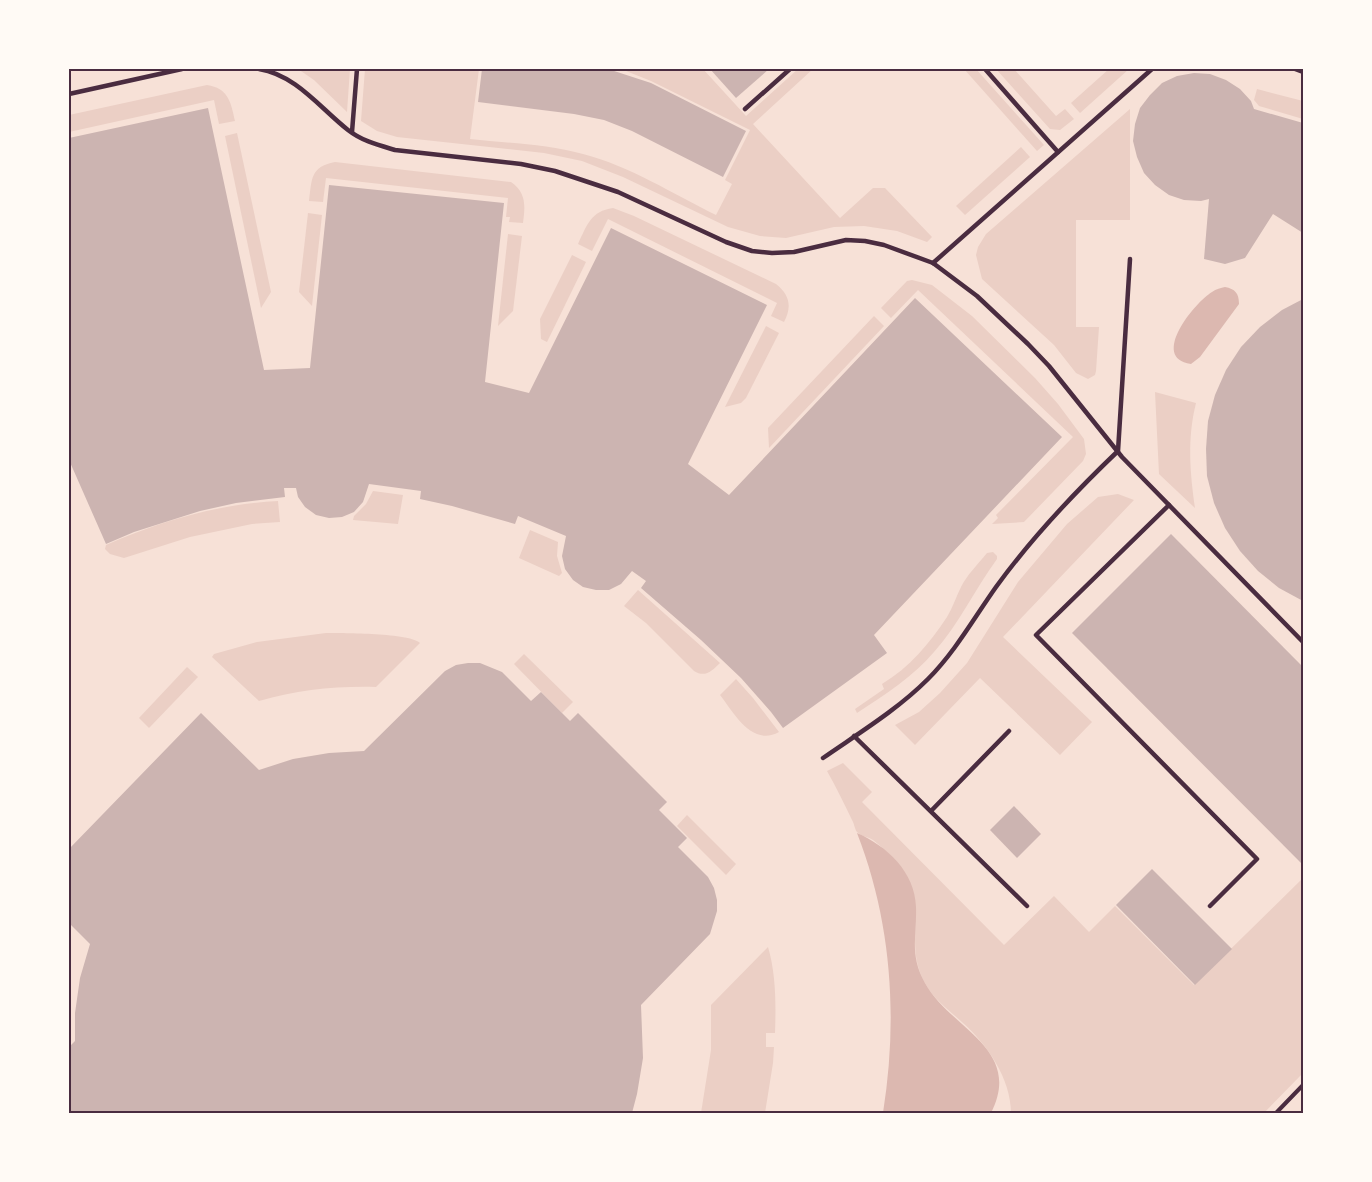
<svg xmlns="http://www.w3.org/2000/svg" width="1372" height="1182" viewBox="0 0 1372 1182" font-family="Overpass,sans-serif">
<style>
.green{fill:#ebcfc5}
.water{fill:#dcb8b0}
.building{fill:#ccb4b1}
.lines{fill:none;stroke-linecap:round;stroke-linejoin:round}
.path{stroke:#4a2c40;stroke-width:4}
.service{stroke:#4a2c40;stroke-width:4.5}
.neatline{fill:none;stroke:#4a2c40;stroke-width:2}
</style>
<rect width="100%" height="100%" fill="#f7e1d7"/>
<g class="green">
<path d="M298,69H350L347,112L314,80Z"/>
<path d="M365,69H479L470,139C507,143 547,144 583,154C630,166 673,194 716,215L732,184L725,180L750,130L651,81L621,69H703L746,116L798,69H813L753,124L840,218L873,188H885L932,237L927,242L897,231L864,226L834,227L786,238L760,236L728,227L623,177L582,161L544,153L397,137L377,131L361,121Z"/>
<path d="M964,69H976L1044,145L1037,151Z"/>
<path d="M996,69H1014L1056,116L1065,109L1074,119L1060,130L1050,129Z"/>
<path d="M1109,69H1129L1080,113L1071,103Z"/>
<path d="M207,85C228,88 231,102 235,121L219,124L214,100L69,132V115Z"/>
<path d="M1257,89L1303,101V119L1259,106L1254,100Z"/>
<path d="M1130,109V220H1076V327H1099L1096,371L1095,375L1088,379L1076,373L1054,345L982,279L976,255L978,247L986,234Z"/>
<path d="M237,133L271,292L261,308L225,136Z"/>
<path d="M1021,147L1030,157L965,215L956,206Z"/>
<path d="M335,162L511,182C527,193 525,207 523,223L509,222L510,217H506L508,198L326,178L323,202L309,201C312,179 310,167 335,162Z"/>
<path d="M613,208L634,216L776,284C790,295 792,307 784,322L771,316L777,303L608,219L592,251L578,244C587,225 591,211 613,208Z"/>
<path d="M308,213L322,215L312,306L299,292Z"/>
<path d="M508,234L522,236L513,311L498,326Z"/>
<path d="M572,255L586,262L547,342L541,339L540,319Z"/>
<path d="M912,280L932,285L972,316L1035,378L1058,404L1084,439L1086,454L1083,461L1024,522L992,524L998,518L996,515L1073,437L918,290L891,318L881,308L907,281Z"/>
<path d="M874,316L884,326L769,448L768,428Z"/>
<path d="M766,326L779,333L746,398L741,403L725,407Z"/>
<path d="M1155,392L1196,403C1187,439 1190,472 1195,508L1159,474Z"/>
<path d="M373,491L403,495L398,524L353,520L354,516L366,504Z"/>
<path d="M1118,494L1134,500L1003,637L1092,722L1060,755L980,678L915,745L895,725L919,712L940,693L967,663L1018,582L1067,524L1098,497Z"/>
<path d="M278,501L280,522L252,524L190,537L124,558L110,554L105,549L106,545C160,521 219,504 278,501Z"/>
<path d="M530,530L558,542L557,556L562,573L559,576L519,558Z"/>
<path d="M993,552L997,556V559C975,589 959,624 934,652C913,677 884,695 857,713L855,709L884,689L882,684C910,667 929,644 947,617C953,607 956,597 961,587C967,575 978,564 987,553Z"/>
<path d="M638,590L720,663C712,671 705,678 694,671L646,623L624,606Z"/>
<path d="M326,633C343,633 410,633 420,643L376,687C335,686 298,690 259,701L212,657L214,654L257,642Z"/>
<path d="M524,654L573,702L562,713L514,664Z"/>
<path d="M187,667L198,677L149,728L139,718Z"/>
<path d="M736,679L753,698L779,732C752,747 734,713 720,695Z"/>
<path d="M843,763L872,792L862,802L1004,945L1054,896L1089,932L1115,906L1194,985L1303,878V1073L1264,1113H1011C1011,1079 987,1044 963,1023C949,1010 934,1000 925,983C905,947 924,916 909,881C902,865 887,851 873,840C869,837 860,836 857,832C855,830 854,823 852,820C844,803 836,787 827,771Z"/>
<path d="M687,815L736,864L726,875L677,826Z"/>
<path d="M768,947C776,974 776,1005 775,1033H766V1047H774L773,1063L765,1113H701L711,1050V1005Z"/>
</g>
<g class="water">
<path d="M1225,287C1235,289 1239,293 1239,304L1200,357L1191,364C1149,358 1195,302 1212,292C1216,289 1221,288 1225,287Z"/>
<path d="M857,833C887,846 915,872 916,907C917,937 909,954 925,983C949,1028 1024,1048 991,1113H883C898,1018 892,923 857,833Z"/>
</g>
<g class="building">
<path d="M482,69H608L651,83L746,131L723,177L632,131L604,120L574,114L478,102Z"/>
<path d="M710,69H769L736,98Z"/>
<path d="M1194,73L1210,74L1226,80L1240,89L1251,101L1254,109L1303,123V233L1273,214L1245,258L1225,264L1204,259L1209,199L1201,201L1184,200L1169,195L1155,185L1144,173L1137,157L1133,141L1135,124L1140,108L1150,95L1162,83L1177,76Z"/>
<path d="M208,108L264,370L310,368L329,185L504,203L485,382L529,393L611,228L767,305L688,464L729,495L915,298L1062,437L874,635L887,653L783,728L771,712L741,678L701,640L641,588L646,581L632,571L621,584L609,590H596L583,587L573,580L565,569L562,556L566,536L518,516L515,524L452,506L420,499L421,491L369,484L363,502L354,512L342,517L329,518L316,515L305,507L298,497L296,488H284L285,497L236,503L200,511L134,532L106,544L69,460V420L71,419L69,409V138Z"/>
<path d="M1303,299V601L1279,588L1258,571L1240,551L1225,528L1214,503L1207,476L1206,449L1208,421L1215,395L1226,370L1241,347L1260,327L1282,310Z"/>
<path d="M1171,534L1303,667V865L1072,633Z"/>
<path d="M468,663H480L502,672L531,701L541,692L570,721L578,713L667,802L659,810L687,838L678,847L708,877L714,888L717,900V911L710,934L641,1005L643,1058L637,1094L632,1113H69V1047L75,1041V1013L80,978L90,944L69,923V849L201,713L259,770L293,759L329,753L364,751L445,671L456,665Z"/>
<path d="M1014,806L1041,834L1017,858L990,830Z"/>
<path d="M1152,869L1232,949L1195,985L1116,905Z"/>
</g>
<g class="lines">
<path class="path" d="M1276,1113L1303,1085"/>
<g class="service">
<path d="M259,69C296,75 320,108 348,130C362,141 378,145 395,150L521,164L555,171L618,192L726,242L752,251L772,253L794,252L846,240L865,241L884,245L933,263L977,296L1028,344L1049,366L1122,457L1303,642"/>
<path d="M985,69L1058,152"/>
<path d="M1295,69L1303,72"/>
<path d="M69,94L182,69"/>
<path d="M745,109L790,69"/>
<path d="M352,132L357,69"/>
<path d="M933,263L1152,69"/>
<path d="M1169,505L1036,635L1257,859L1210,906"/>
<path d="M854,736L1027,906"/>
<path d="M823,758C859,733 897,710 928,679C955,652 974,618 996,587C1033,536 1073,494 1118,451L1130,259"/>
<path d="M931,811L1009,731"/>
</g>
</g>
<rect width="1372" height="1182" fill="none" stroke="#fffaf5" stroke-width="141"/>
<rect x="70" y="70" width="1232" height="1042" class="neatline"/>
</svg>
